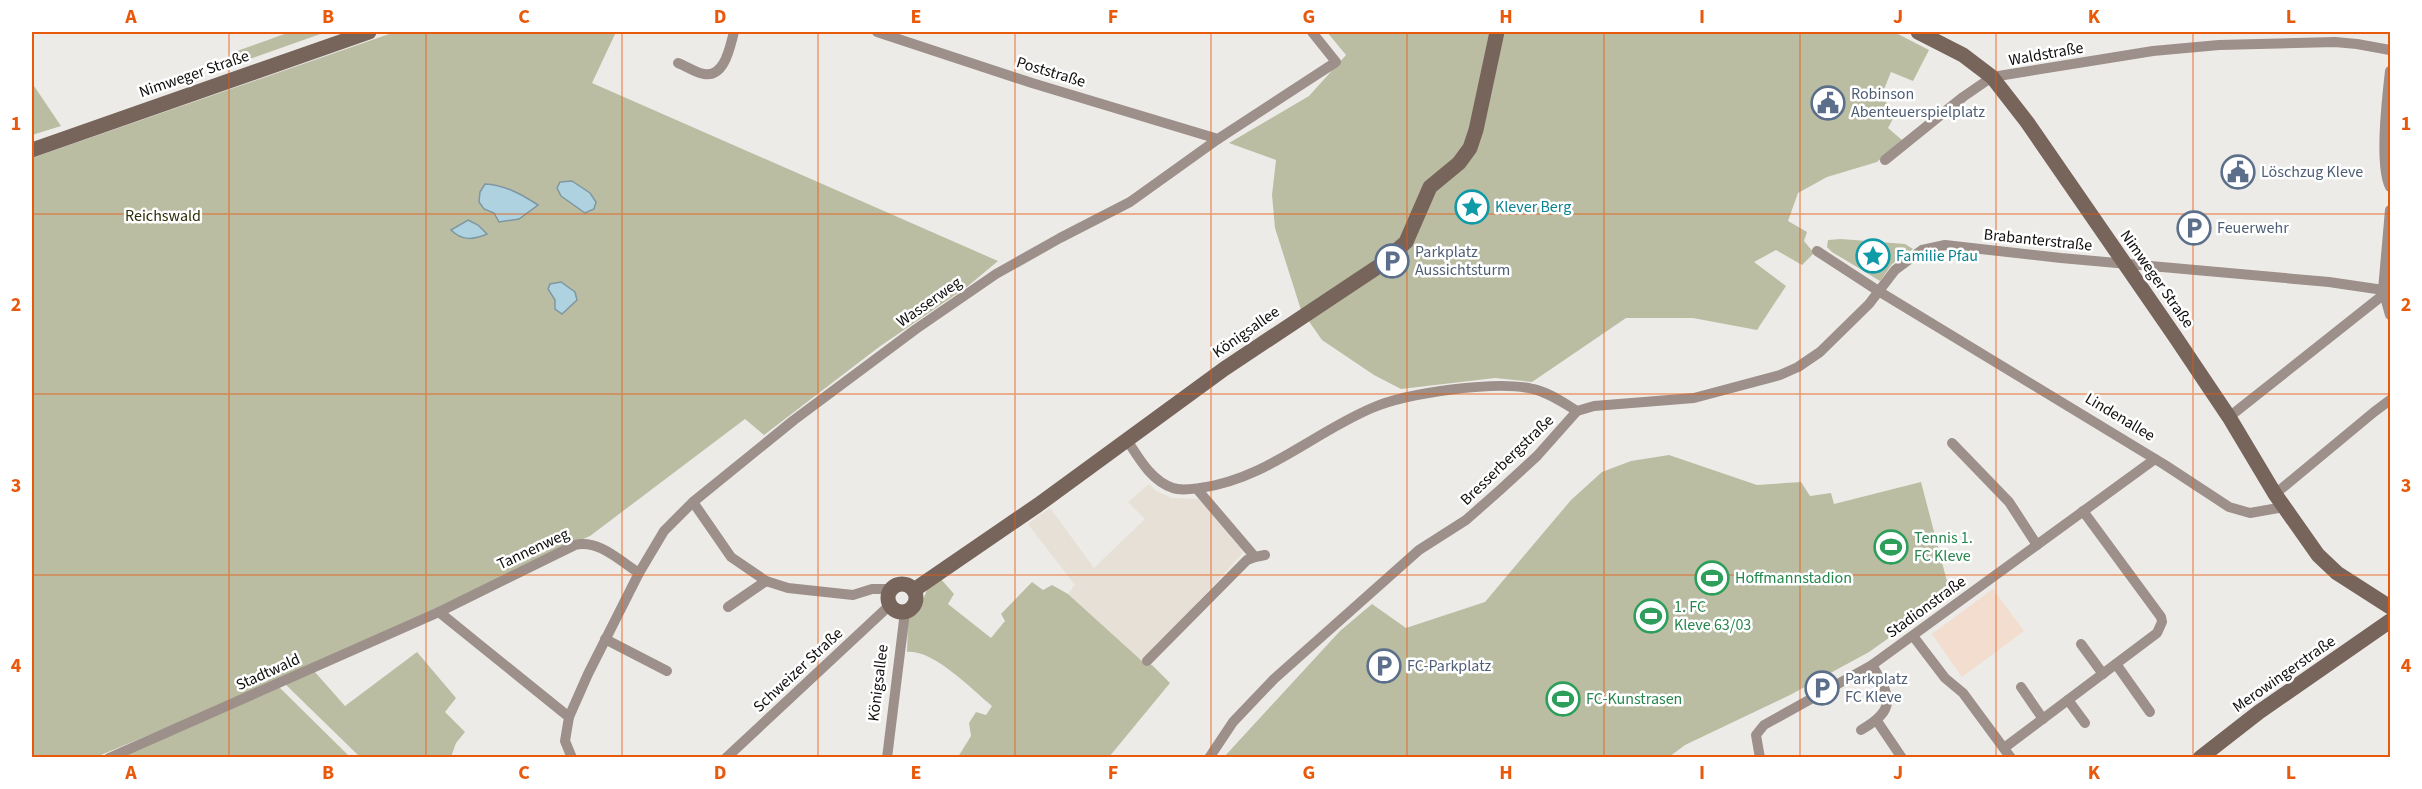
<svg xmlns="http://www.w3.org/2000/svg" width="2422" height="789" viewBox="0 0 2422 789" font-family="'Source Sans 3',sans-serif">
<style>
.built{fill:#e6e0d6}
.education{fill:#f2ddcf}
.green{fill:#babda2;fill-rule:evenodd}
.water{fill:#afd2e0;stroke:#7f97a1;stroke-width:1.5}
.lines{fill:none;stroke-linecap:round;stroke-linejoin:round}
.street{stroke:#9d8f89;stroke-width:10}
.secondary{stroke:#77645b;stroke-width:15}
.grid{fill:none;stroke:#e8590c;stroke-width:1.5;stroke-opacity:0.55}
.labels{text-anchor:middle;dominant-baseline:central;stroke-width:5;stroke-linejoin:round;paint-order:stroke}
.street-label{font-size:16px;fill:#0f0e0d;stroke:#fff}
.service-label{font-size:16px;fill:#4e5e75;stroke:#fff;text-anchor:start}
.culture-label{font-size:16px;fill:#0d838f;stroke:#fff;text-anchor:start}
.park-label{font-size:16px;fill:#2d2e06;stroke:#fff}
.leisure-label{font-size:16px;fill:#27864d;stroke:#fff;text-anchor:start}
.neatline{fill:none;stroke:#e8590c;stroke-width:2}
.grid-label{font-size:20px;text-anchor:middle;font-weight:bold;fill:#e8590c}
</style>
<rect width="100%" height="100%" fill="#edebe8"/>
<path class="built" d="M1149,484L1156,491L1172,498L1197,499L1202,502L1241,549L1242,554L1143,662L1068,594L1075,585L1028,524L1050,508L1094,568L1145,519L1128,502Z"/>
<path class="education" d="M1993,589L2024,631L1962,677L1932,634Z"/>
<g class="green">
<path d="M290,32H326L244,61L237,51Z"/>
<path d="M395,32H616L592,83L998,261L968,286L879,347L764,435L745,419L590,536L532,561L314,671L345,706L417,652L456,698L445,712L465,732L456,743L451,757H360L281,680L96,757H32V158ZM572,181L590,193L596,202L585,213L561,196Z"/>
<path d="M1327,32H1894L1929,50L1913,81L1891,72L1881,97L1896,113L1888,128L1902,140L1877,162L1827,177L1798,193L1788,221L1807,232L1804,241L1814,253L1802,265L1776,250L1754,262L1786,286L1757,330L1693,318H1626L1532,382L1495,378L1401,389L1374,375L1322,340L1301,310L1275,228L1272,195L1276,160L1229,143L1309,96L1346,55Z"/>
<path d="M32,83L61,126L32,135Z"/>
<path d="M1841,239L1905,244L1913,249L1892,264L1880,281L1832,252L1827,247L1828,240Z"/>
<path d="M1669,455L1757,485L1801,482L1810,496L1831,493L1834,504L1921,482L1949,589L1941,601L1869,652L1790,695L1685,745L1669,757H1224L1340,631L1372,604L1406,628L1485,602L1571,500L1602,472L1631,461Z"/>
<path d="M940,578L954,594L948,604L991,638L1005,621L1001,614L1032,582L1043,590L1052,585L1068,594L1143,662L1152,665L1170,683L1109,757H958L971,736L969,723L976,712L986,715L992,706C971,689 933,649 907,652L908,619L918,613L928,587Z"/>
<path d="M279,687L350,757L116,758Z"/>
</g>
<g class="water">
<path d="M572,181L590,193L596,202L594,209L585,213L561,196L557,188L560,182Z"/>
<path d="M485,184C505,185 521,194 538,205L519,219L499,222L494,213L484,209L479,202L480,192Z"/>
<path d="M468,220L478,225L487,234C473,240 462,241 451,230Z"/>
<path d="M561,282L575,292L577,300L562,314L555,309V300L548,289L550,284Z"/>
</g>
<g class="lines">
<g class="street">
<path d="M877,32L1032,83L1218,139"/>
<path d="M678,63C686,66 696,73 704,74C725,78 730,46 734,32"/>
<path d="M2390,71C2387,97 2379,166 2390,187"/>
<path d="M1885,160L1963,97L1992,77L2153,51L2219,45L2335,42L2357,44L2390,50"/>
<path d="M2390,210L2383,290L2390,315"/>
<path d="M1817,251L1880,292L2165,465L2229,507L2250,513L2284,507"/>
<path d="M2229,417L2383,295"/>
<path d="M1127,440C1139,458 1151,481 1173,488C1181,491 1192,489 1200,488C1266,479 1313,433 1372,408C1406,393 1497,380 1533,389C1548,392 1564,403 1577,411"/>
<path d="M1952,443L2009,502L2037,545"/>
<path d="M1197,489L1255,557L1265,555"/>
<path d="M2275,494L2374,412L2390,400"/>
<path d="M693,502L731,557L766,581L788,588L853,595L872,589H891"/>
<path d="M728,607L766,581"/>
<path d="M439,612L569,717L565,741L572,758"/>
<path d="M1913,636L1945,678L1963,693L2011,758"/>
<path d="M605,639L667,671"/>
<path d="M2081,644L2103,674"/>
<path d="M1147,661L1247,560L1255,557"/>
<path d="M2116,664L2150,712"/>
<path d="M2021,687L2043,719"/>
<path d="M2068,700L2085,723"/>
<path d="M569,717L588,674L639,573L664,531L693,502L794,420L916,329L996,274L1060,238L1130,202L1218,139L1336,62L1312,32"/>
<path d="M1877,721L1902,758"/>
<path d="M1861,730C1898,709 1890,696 1872,665"/>
<path d="M2004,748L2157,633L2162,622L2161,617L2083,511"/>
<path d="M109,758L439,612L575,545C598,539 620,561 639,573"/>
<path d="M726,758L890,605"/>
<path d="M887,758L905,612"/>
<path d="M1209,758L1233,722L1274,679L1419,550L1466,520L1500,490L1537,456L1577,411L1594,406L1694,398L1780,375L1798,367L1820,352L1869,304L1895,270L1922,250L1945,245L2061,258L2329,282L2390,291"/>
<path d="M1760,758L1756,735L1764,725L1872,665L2155,459"/>
</g>
<g class="secondary">
<path d="M1918,32L1963,55L1992,77L2027,122L2174,335L2229,417L2275,494L2318,555L2337,573L2390,607"/>
<path d="M32,150L369,32"/>
<circle cx="902" cy="598" r="14"/>
<path d="M914,590L1038,505L1224,369L1379,266L1406,242L1430,187L1459,163L1470,148L1476,130L1497,32"/>
<path d="M2200,758L2259,712L2390,621"/>
</g>
</g>
<path class="grid" d="M229,32V758M426,32V758M622,32V758M818,32V758M1015,32V758M1211,32V758M1407,32V758M1604,32V758M1800,32V758M1996,32V758M2193,32V758M32,214H2390M32,394H2390M32,575H2390"/>
<defs>
<g id="civic-ring" transform="scale(1.725)"><circle r="9.5" fill="#fff" stroke="#5c6f8a" stroke-width="1.5"/><path d="M-.6-6.5H3V-4.5H.6V-3L4-1V1h2V6H-6V1h2V-1L-.6-3ZM-1.2 2.5V6h2.4V2.5Z" fill="#5c6f8a"/></g>
<g id="sight-ring" transform="scale(1.725)"><circle r="9.5" fill="#fff" stroke="#0f9aa8" stroke-width="1.5"/><path d="M0-6L1.8-2.2L6-1.7L2.9 1.2L3.7 5.4L0 3.3L-3.7 5.4L-2.9 1.2L-6-1.7L-1.8-2.2Z" fill="#0f9aa8"/></g>
<g id="parking-ring" transform="scale(1.725)"><circle r="9.5" fill="#fff" stroke="#5c6f8a" stroke-width="1.5"/><path d="M-3.5-5.5H1a3.5 3.5 0 0 1 0 7H-1V5.5H-3.5ZM-1-3.4V-.6H.8a1.4 1.4 0 0 0 0-2.8Z" fill="#5c6f8a"/></g>
<g id="stadium-ring" transform="scale(1.725)"><circle r="9.5" fill="#fff" stroke="#2e9e5b" stroke-width="1.5"/><path d="M0-5a6.5 5 0 1 0 0 10a6.5 5 0 1 0 0-10ZM-3.5-1.8h7v3.6h-7Z" fill="#2e9e5b"/></g>
</defs>
<g fill-rule="evenodd">
<use href="#civic-ring" x="1828" y="103"/>
<use href="#civic-ring" x="2238" y="172"/>
<use href="#sight-ring" x="1472" y="207"/>
<use href="#parking-ring" x="2194" y="228"/>
<use href="#sight-ring" x="1873" y="256"/>
<use href="#parking-ring" x="1392" y="261"/>
<use href="#stadium-ring" x="1891" y="547"/>
<use href="#stadium-ring" x="1712" y="578"/>
<use href="#stadium-ring" x="1651" y="616"/>
<use href="#parking-ring" x="1384" y="666"/>
<use href="#parking-ring" x="1822" y="688"/>
<use href="#stadium-ring" x="1563" y="699"/>
</g>
<g class="labels">
<g class="street-label">
<text transform="translate(2046 54) rotate(-10)">Waldstraße</text>
<text transform="translate(1051 72) rotate(17)">Poststraße</text>
<text transform="translate(194 74) rotate(-19)">Nimweger Straße</text>
<text transform="translate(2038 240) rotate(6)">Brabanterstraße</text>
<text transform="translate(2157 279) rotate(55)">Nimweger Straße</text>
<text transform="translate(929 302) rotate(-35)">Wasserweg</text>
<text transform="translate(1246 332) rotate(-35)">Königsallee</text>
<text transform="translate(2120 417) rotate(31)">Lindenallee</text>
<text transform="translate(1507 460) rotate(-44)">Bresserbergstraße</text>
<text transform="translate(533 549) rotate(-25)">Tannenweg</text>
<text transform="translate(1926 607) rotate(-36)">Stadionstraße</text>
<text transform="translate(798 670) rotate(-43)">Schweizer Straße</text>
<text transform="translate(268 672) rotate(-24)">Stadtwald</text>
<text transform="translate(2284 674) rotate(-35)">Merowingerstraße</text>
<text transform="translate(878 683) rotate(-83)">Königsallee</text>
</g>
<g class="service-label">
<text x="1851" y="94">Robinson<tspan x="1851" dy="18">Abenteuerspielplatz</tspan></text>
<text x="2261" y="172">Löschzug Kleve</text>
<text x="2217" y="228">Feuerwehr</text>
<text x="1415" y="252">Parkplatz<tspan x="1415" dy="18">Aussichtsturm</tspan></text>
<text x="1407" y="666">FC-Parkplatz</text>
<text x="1845" y="679">Parkplatz<tspan x="1845" dy="18">FC Kleve</tspan></text>
</g>
<g class="culture-label">
<text x="1495" y="207">Klever Berg</text>
<text x="1896" y="256">Familie Pfau</text>
</g>
<g class="park-label">
<text x="163" y="216">Reichswald</text>
</g>
<g class="leisure-label">
<text x="1914" y="538">Tennis 1.<tspan x="1914" dy="18">FC Kleve</tspan></text>
<text x="1735" y="578">Hoffmannstadion</text>
<text x="1674" y="607">1. FC<tspan x="1674" dy="18">Kleve 63/03</tspan></text>
<text x="1586" y="699">FC-Kunstrasen</text>
</g>
</g>
<rect width="2422" height="789" fill="none" stroke="#ffffff" stroke-width="66"/>
<rect x="33" y="33" width="2356" height="723" class="neatline"/>
<g class="grid-label">
<text x="131" y="23">A</text>
<text x="328" y="23">B</text>
<text x="524" y="23">C</text>
<text x="720" y="23">D</text>
<text x="916" y="23">E</text>
<text x="1113" y="23">F</text>
<text x="1309" y="23">G</text>
<text x="1506" y="23">H</text>
<text x="1702" y="23">I</text>
<text x="1898" y="23">J</text>
<text x="2094" y="23">K</text>
<text x="2291" y="23">L</text>
<text x="16" y="130">1</text>
<text x="2406" y="130">1</text>
<text x="16" y="311">2</text>
<text x="2406" y="311">2</text>
<text x="16" y="492">3</text>
<text x="2406" y="492">3</text>
<text x="16" y="672">4</text>
<text x="2406" y="672">4</text>
<text x="131" y="779">A</text>
<text x="328" y="779">B</text>
<text x="524" y="779">C</text>
<text x="720" y="779">D</text>
<text x="916" y="779">E</text>
<text x="1113" y="779">F</text>
<text x="1309" y="779">G</text>
<text x="1506" y="779">H</text>
<text x="1702" y="779">I</text>
<text x="1898" y="779">J</text>
<text x="2094" y="779">K</text>
<text x="2291" y="779">L</text>
</g>
</svg>
